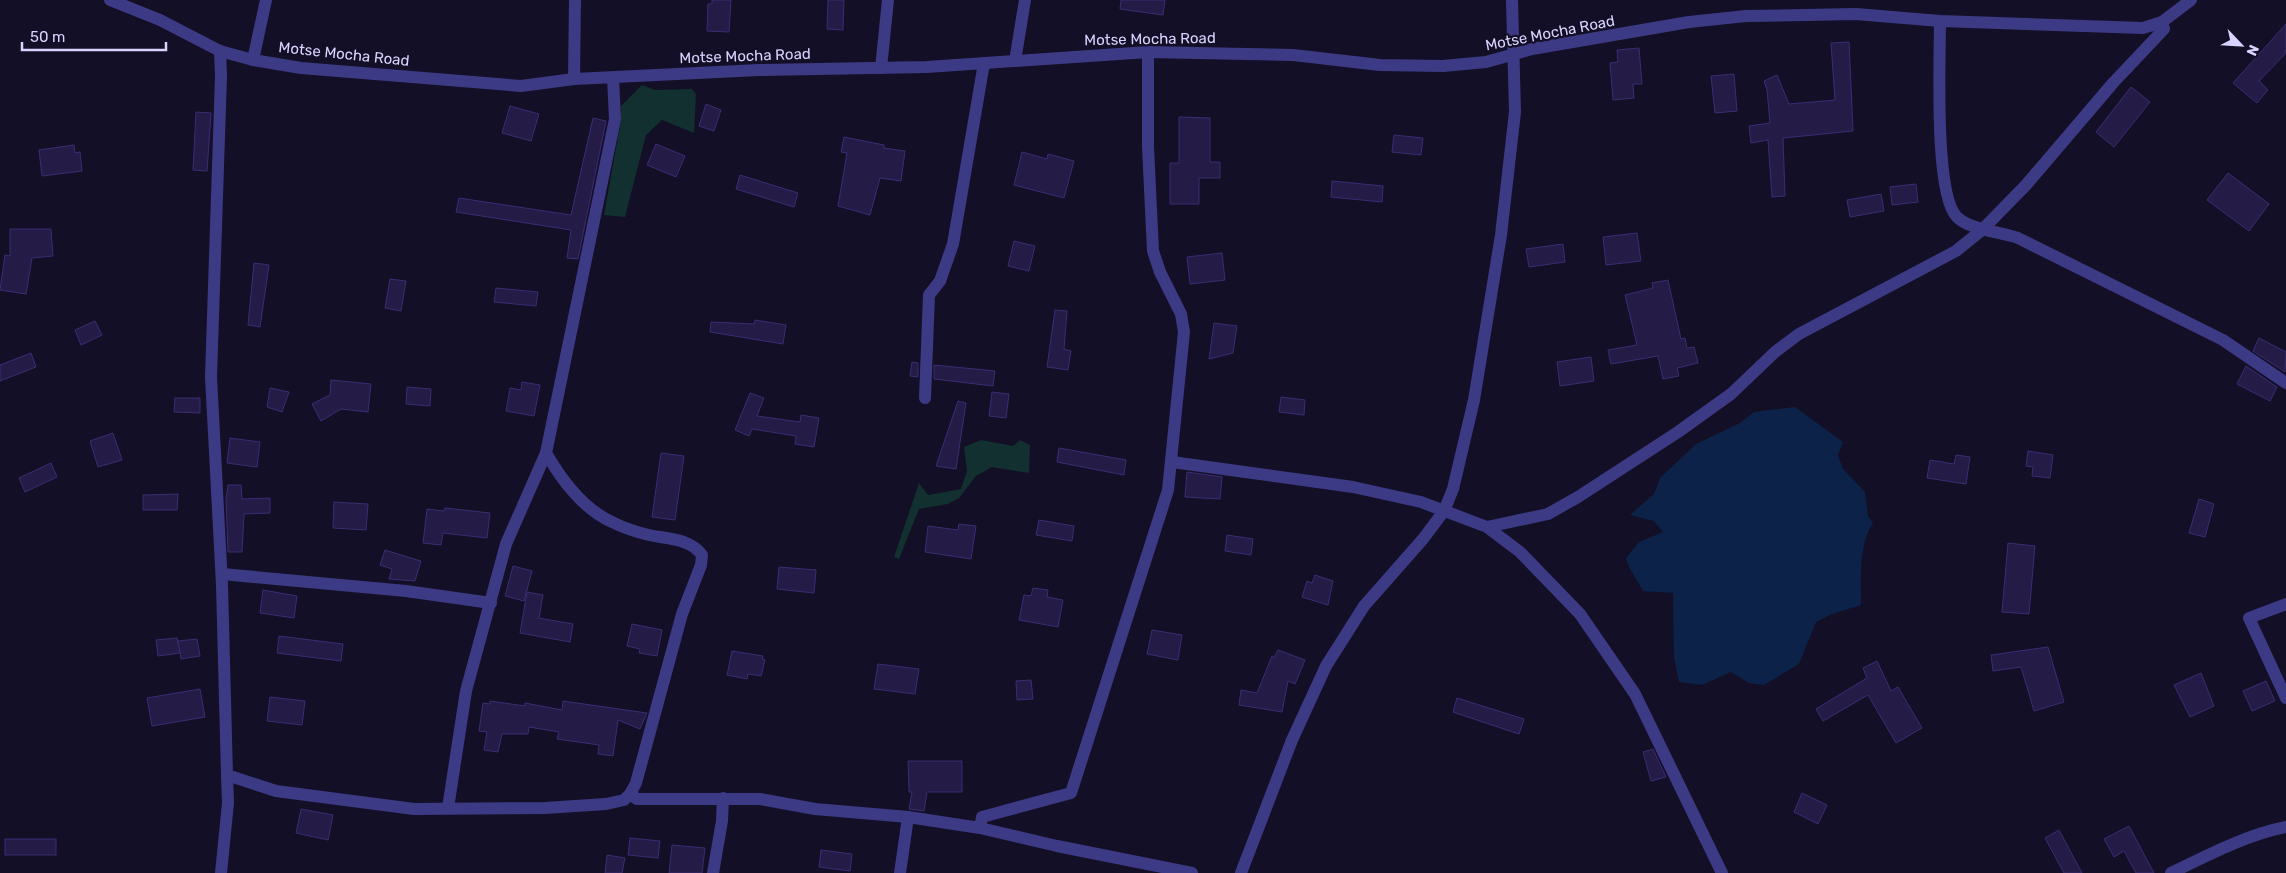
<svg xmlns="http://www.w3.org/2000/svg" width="2286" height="873" viewBox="0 0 2286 873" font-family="Rubik,sans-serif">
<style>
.green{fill:#12302f}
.water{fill:#0c2248}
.building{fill:#241b47;stroke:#3b2d73}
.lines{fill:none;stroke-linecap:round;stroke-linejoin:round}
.street{stroke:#3d3a85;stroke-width:12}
.labels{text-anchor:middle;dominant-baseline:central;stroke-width:4.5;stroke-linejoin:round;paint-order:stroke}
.street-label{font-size:15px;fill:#d9d4ff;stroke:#130f26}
</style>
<rect width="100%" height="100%" fill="#130f26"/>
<g class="green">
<path d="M642,85L655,90L692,89L696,94L694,133L662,120L646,135L625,217L604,215L621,120V106Z"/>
<path d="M981,440L1013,446L1020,440L1030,445L1029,473L992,467L976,476L959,498L948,504L919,509L899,559L894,557L919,483L928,495L961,489L967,471L964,447Z"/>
</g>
<path class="water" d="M1795,407L1843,442L1838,455L1843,469L1865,492L1868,516L1873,523C1858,546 1861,579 1861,605L1832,614L1816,622L1799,664L1764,685L1749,683L1731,672L1702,685L1679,682L1674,658L1673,593L1643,591L1629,567L1626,558L1639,542L1663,532L1654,521L1630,515L1654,494L1660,478L1696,444L1740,423L1754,412Z"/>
<g class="building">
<path d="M712,0H731L729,32L707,31L708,4H712Z"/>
<path d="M828,0H844L843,30L827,29Z"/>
<path d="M1121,0H1165L1163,15L1120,9Z"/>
<path d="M2286,24V53L2259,81L2268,90L2257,103L2233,83Z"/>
<path d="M1849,42L1853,131L1783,138L1785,196L1772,197L1768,140L1751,143L1749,126L1770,123L1767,90L1764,81L1777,75L1789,104L1835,100L1831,43Z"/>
<path d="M1639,48L1642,84H1633L1634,98L1613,100L1610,63L1618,62L1617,50Z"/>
<path d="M1734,74L1737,111L1715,113L1711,76Z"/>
<path d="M2131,87L2150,102L2114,147L2096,132Z"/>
<path d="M706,104L721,110L714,131L699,126Z"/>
<path d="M510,106L539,114L531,141L502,133Z"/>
<path d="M196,112L211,113L207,171L193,170Z"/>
<path d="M1179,117L1210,118V162H1220V178H1199V204H1170V163H1179Z"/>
<path d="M593,118L606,121L578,259L567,258L571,230L456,212L459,198L571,215Z"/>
<path d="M1394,135L1423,138L1421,155L1392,152Z"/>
<path d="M844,137L884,145V148L905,151L901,181L880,178L870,215L838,206L847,153L841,152Z"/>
<path d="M656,144L685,156L676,177L647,165Z"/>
<path d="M74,145L75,153L80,152L82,171L42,176L39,150Z"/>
<path d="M1022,152L1047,159L1048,154L1074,161L1064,198L1014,185Z"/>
<path d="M2228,173L2269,204L2249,231L2207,200Z"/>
<path d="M740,175L798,193L794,207L736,189Z"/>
<path d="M1332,181L1383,186L1382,202L1331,197Z"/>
<path d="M1916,184L1918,202L1892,205L1890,187Z"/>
<path d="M1881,194L1884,211L1850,217L1847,200Z"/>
<path d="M10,229H51L53,256L32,258L26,294L0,290L5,255L10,256Z"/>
<path d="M1637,233L1641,261L1606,265L1603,237Z"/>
<path d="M1014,241L1035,246L1029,271L1008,266Z"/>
<path d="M1563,244L1565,262L1529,267L1526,249Z"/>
<path d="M1222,253L1225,280L1190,284L1187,257Z"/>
<path d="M254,263L269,265L260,327L248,325Z"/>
<path d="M390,279L406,281L401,311L385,308Z"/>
<path d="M1668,280L1681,339L1685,338L1687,348L1694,347L1698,363L1677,368L1679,376L1663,379L1658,356L1611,364L1608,350L1637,345L1625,295L1653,288L1652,283Z"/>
<path d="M496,288L538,292L536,306L494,302Z"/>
<path d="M1055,310L1067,311L1064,349L1071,351L1068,370L1047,367Z"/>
<path d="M755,320L786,325L783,344L710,332L711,322L754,324Z"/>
<path d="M95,321L102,335L81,345L75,330Z"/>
<path d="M1214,323L1237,326L1233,353L1209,359Z"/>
<path d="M2259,338L2286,352L2285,372L2253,351Z"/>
<path d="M31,353L36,367L0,381V365Z"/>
<path d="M1591,357L1594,381L1560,386L1557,362Z"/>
<path d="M912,362L918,363V377L910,376Z"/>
<path d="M934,365L995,371L993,386L934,379Z"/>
<path d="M2246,366L2277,387L2270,401L2237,384Z"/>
<path d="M331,380L371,384L368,412L341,409L321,421L312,404L330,395Z"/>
<path d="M522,382L540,385L534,416L506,411L510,388L521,390Z"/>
<path d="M407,387L431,389L430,406L406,404Z"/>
<path d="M270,388L289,392L282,412L267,407Z"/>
<path d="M992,392L1009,394L1006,418L989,416Z"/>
<path d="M750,393L764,398L757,416L800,422L801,415L819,418L814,447L795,444L796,436L752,429L749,436L735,430Z"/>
<path d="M1281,397L1305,400L1304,415L1279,412Z"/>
<path d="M175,398H200V413L174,412Z"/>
<path d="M958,401L966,403L956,469L936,466Z"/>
<path d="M113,433L122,460L98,467L90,441Z"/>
<path d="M230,438L260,442L257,467L227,463Z"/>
<path d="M1059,448L1126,460L1124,475L1057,462Z"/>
<path d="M2028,451L2053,455L2050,478L2032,476L2033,467L2026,466Z"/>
<path d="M661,453L684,456L675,520L652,517Z"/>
<path d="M1956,455L1970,457L1966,484L1927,478L1930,460L1954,464Z"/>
<path d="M51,463L57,477L25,492L19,478Z"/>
<path d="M1187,472L1222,477L1220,499L1185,497Z"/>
<path d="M228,485H241L242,499L270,498V513L244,514L242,552H228L226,499Z"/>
<path d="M178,494L177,510H143V495Z"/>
<path d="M2199,499L2214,504L2205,537L2189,533Z"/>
<path d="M334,502L368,504L366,530L333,528Z"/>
<path d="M445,508L490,513L487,538L443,533L441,545L423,543L427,509L444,511Z"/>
<path d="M1039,520L1074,526L1072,541L1036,535Z"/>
<path d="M959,524L976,526L971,559L925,552L928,526L958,530Z"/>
<path d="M1227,535L1253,539L1251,555L1225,551Z"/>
<path d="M2008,543L2035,546L2029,614L2002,612Z"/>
<path d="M385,550L421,561L415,581L389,579L392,569L380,565Z"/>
<path d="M513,566L532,571L524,601L505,596Z"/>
<path d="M779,567L816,570L814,593L777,589Z"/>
<path d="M1315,575L1333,581L1328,605L1302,597L1307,581L1312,583Z"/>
<path d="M1033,588L1048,590L1047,597L1063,600L1058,627L1019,620L1024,595L1031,596Z"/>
<path d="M263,590L297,596L294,618L260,613Z"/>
<path d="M527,592L543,595L539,618L573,624L570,642L520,633Z"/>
<path d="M632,624L662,630L657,656L639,653L640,649L627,646Z"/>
<path d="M1152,630L1182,635L1178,660L1147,654Z"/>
<path d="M279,636L343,644L341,661L277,653Z"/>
<path d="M177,638L180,653L158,656L156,640Z"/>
<path d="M197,639L200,656L181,659L178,641Z"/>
<path d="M2048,647L2064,702L2034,711L2021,667L1993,671L1991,655Z"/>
<path d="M1278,650L1305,660L1295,684L1288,681L1282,712L1239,705L1241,690L1257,693L1272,656L1274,658Z"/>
<path d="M732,651L763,656L762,659L765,660L761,676L748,674L747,679L727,675Z"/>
<path d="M1877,661L1891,691L1898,687L1922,728L1896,743L1868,695L1823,721L1816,709L1867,678L1863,668Z"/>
<path d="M878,664L919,669L915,694L874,689Z"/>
<path d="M2201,673L2214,706L2190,717L2174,685Z"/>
<path d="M1031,680L1033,699L1017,700L1016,681Z"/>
<path d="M2266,681L2275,701L2252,711L2243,691Z"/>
<path d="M200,689L205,717L152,726L147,698Z"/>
<path d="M270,697L305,701L302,725L267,721Z"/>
<path d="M1457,698L1524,719L1519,734L1453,712Z"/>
<path d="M490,701L525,706V703L562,710L563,701L647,713L640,729L618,720L613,756L598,754L599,745L557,739L559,732L529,727L528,734H502L498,752L484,750L487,732L479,731L483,703L490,704Z"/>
<path d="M1653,749L1666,777L1651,781L1643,752Z"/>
<path d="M908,761H962V792H927L924,811L909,809L912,792H909Z"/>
<path d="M1802,793L1827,805L1818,824L1794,812Z"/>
<path d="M301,809L333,815L328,840L296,833Z"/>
<path d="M2129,826L2154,873H2136L2124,851L2114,857L2104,839Z"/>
<path d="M2059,830L2082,873H2064L2045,838Z"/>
<path d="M630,838L660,841L658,858L628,855Z"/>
<rect x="5" y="839" width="51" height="16"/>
<path d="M672,845L705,848L702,873H669Z"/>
<path d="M821,850L852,854L850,871L819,867Z"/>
<path d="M607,855L625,858L622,873H605Z"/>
</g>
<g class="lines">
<g class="street">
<path d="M110,0L160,20L220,51L253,60L301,68L521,86L574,79L759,70L927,67L1148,52L1293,55L1380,65L1443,66L1486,62L1532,49L1689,22L1746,16L1856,14L1940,21L2143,28L2162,22L2191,0"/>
<path d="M1940,21C1940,58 1934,195 1957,217C1970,230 2001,232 2018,238L2223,340L2286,383"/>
<path d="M220,51L221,76L211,377L222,585L227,775L276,791L414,809L545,808L606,804L624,800L630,794L636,783L682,614L701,565L702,555C690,538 667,539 649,535C636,532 624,528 612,522C583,509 561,479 546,453L615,119L613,78"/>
<path d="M253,60L266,0"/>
<path d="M1015,61L1025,0"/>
<path d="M881,68L888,0"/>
<path d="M574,79L575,0"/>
<path d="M925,398L929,295L940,281L953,244L984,63"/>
<path d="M1172,462L1353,487L1421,502L1487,527L1520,552L1580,614L1635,694L1722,873"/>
<path d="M1487,527L1548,514L1578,497L1678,432L1731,394L1775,352L1799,334L1956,251L1982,230L2026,185L2113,83L2164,29L2162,22"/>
<path d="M222,574L406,591L491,603"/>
<path d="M2286,604L2249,618L2286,698"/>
<path d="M630,794L637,799H760L815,809L908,817L980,828L1057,846L1192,873"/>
<path d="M448,808L466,691L506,544L546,453"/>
<path d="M980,828L982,817L1071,793L1168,490L1184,332L1181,314L1160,272L1153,251L1148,147V52"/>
<path d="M221,873L228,803L227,775"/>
<path d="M713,873L722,821L723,798"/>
<path d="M900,873L908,817"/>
<path d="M1241,873L1292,740L1326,666L1364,606L1423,539L1444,511L1453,489L1474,400L1501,235L1515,112L1512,0"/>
<path d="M2171,873C2208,855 2246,835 2286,827"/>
</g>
</g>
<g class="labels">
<g class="street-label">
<text transform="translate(1550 33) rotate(-11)">Motse Mocha Road</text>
<text transform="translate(1150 39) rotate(-1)">Motse Mocha Road</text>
<text transform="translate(344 54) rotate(6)">Motse Mocha Road</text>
<text transform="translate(745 56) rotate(-2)">Motse Mocha Road</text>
</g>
</g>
<g transform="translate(2241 45) rotate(115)" stroke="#130f26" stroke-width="4" paint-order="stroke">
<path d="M0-4L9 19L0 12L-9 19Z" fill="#d9d4ff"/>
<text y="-8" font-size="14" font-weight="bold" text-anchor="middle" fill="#d9d4ff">N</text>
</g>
<path d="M22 42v8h144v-8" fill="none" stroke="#d9d4ff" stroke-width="2.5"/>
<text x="30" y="42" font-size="15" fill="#d9d4ff" stroke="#130f26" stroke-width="4" paint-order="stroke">50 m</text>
</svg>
